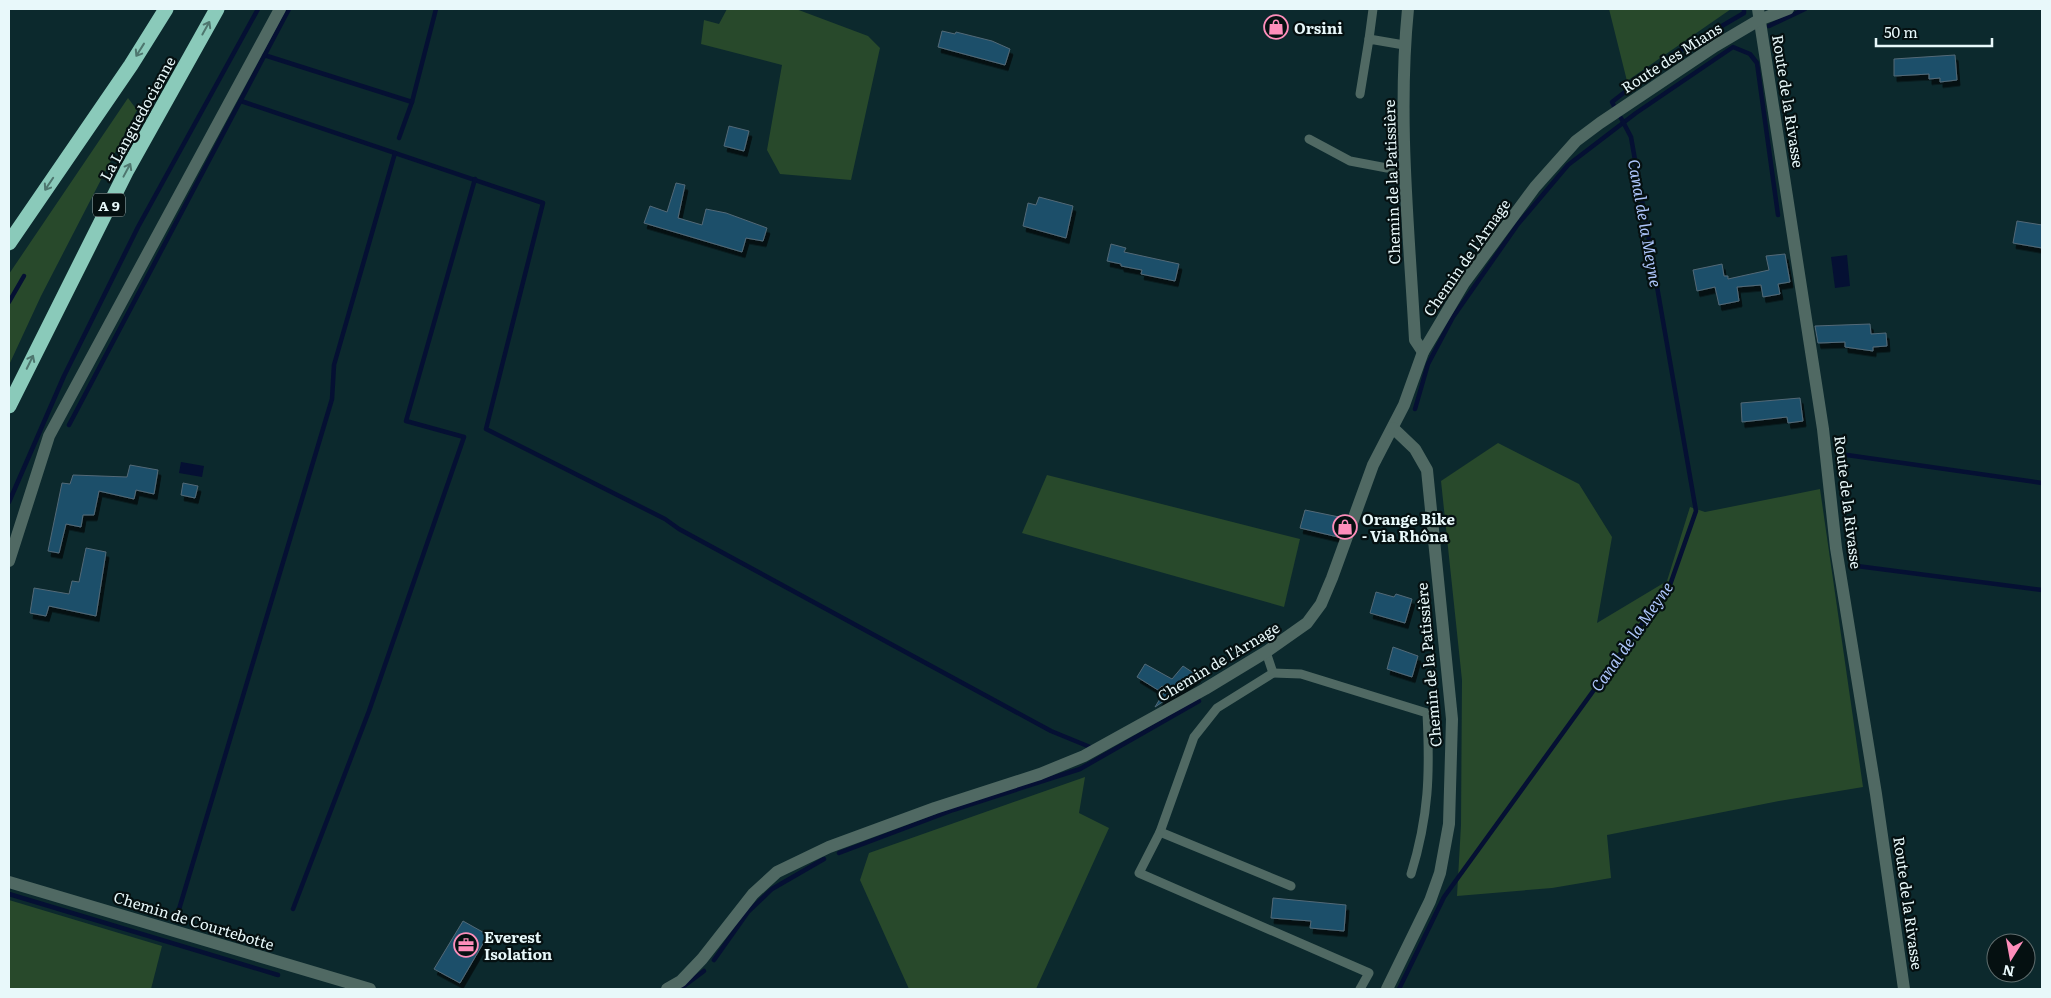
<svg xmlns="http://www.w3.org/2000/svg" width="2051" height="998" viewBox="0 0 2051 998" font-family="Literata,serif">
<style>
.green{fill:#28492b}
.water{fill:#051033}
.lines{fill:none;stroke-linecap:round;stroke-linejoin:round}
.stream{stroke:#051033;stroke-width:4.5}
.building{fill:#1c4f6a;stroke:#536977;filter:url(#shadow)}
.service{stroke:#506963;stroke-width:9}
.minor{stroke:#506963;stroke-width:12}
.motorway{stroke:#8acaba;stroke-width:15}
.oneway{stroke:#4e766e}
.labels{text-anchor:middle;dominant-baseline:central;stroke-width:4.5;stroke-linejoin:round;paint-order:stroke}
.shield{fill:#051011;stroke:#a4b2b4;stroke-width:1}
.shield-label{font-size:14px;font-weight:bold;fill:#e8f8fa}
.poi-label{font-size:15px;font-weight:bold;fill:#e8f8fa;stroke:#051011;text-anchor:start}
.street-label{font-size:15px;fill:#e8f8fa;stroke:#051011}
.water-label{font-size:16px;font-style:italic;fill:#adc5fb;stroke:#051011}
</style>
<defs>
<filter id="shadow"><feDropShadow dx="3" dy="5.5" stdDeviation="0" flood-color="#0009"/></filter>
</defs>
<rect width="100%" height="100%" fill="#0c292d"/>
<g class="green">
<path d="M727,9H796L868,36L880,48L851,180L780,174L767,150L782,65L701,44L704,20L719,24Z"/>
<path d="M1609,9H1731L1627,81Z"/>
<path d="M128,98L137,110L41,296L9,365V274Z"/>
<path d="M1498,443L1579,484L1612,537L1597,623L1667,581L1690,507L1705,512L1820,489L1863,787L1779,801L1607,835L1611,878L1552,888L1457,896L1461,825L1462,680L1441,481Z"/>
<path d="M1047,475L1300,539L1284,607L1022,533Z"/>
<path d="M1085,777L1079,813L1109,828L1036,989H909L860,880L869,853Z"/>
<path d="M9,900L162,946L151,989H9Z"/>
</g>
<g class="water">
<path d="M1847,255L1850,286L1835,288L1831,257Z"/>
<path d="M181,462L204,466L202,477L179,473Z"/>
</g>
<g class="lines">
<g class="stream">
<path d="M1769,26L1805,9"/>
<path d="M264,55L412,102L399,138"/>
<path d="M241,101L543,203L486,429L665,519L679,529L1051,731L1090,747"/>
<path d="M412,102L436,9"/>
<path d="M1614,106L1612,102L1674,54L1744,13V9"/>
<path d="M9,302L24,276"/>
<path d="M1415,409L1428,364L1453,317L1518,224L1568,165L1636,113L1733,47L1750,54L1757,63L1778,215"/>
<path d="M69,425L289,9"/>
<path d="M1840,454L2042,483"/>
<path d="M9,502L64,376L138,227L258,9"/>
<path d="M1857,566L2042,590"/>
<path d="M839,853L953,810L1080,769L1199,701"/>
<path d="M9,894L278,975"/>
<path d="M293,909L369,711L464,437L406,421L475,179"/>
<path d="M177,916L332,399L334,365L395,153"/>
<path d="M714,960L748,912L772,889L824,859"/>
<path d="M680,989L704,971"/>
<path d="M1399,989L1444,897L1670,585L1696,511L1631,137L1621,118"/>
</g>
</g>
<g class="building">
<path d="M942,31L955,34L956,32L992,41L1010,49L1005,65L938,47Z"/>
<path d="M1955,55L1957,80L1940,82V78L1929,79V74L1894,76V59Z"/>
<path d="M729,126L749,131L744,151L724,146Z"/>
<path d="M676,183L685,185L678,218L702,225L706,209L726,213L767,228L763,241L746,238L742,252L644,223L650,206L667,212Z"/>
<path d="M1039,197L1073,206L1066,238L1023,226L1028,203L1036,205Z"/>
<path d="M2017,221L2042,225V248L2013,243Z"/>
<path d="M1111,244L1126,248L1124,252L1179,264L1175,281L1141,274L1142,270L1121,266V264L1107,261Z"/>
<path d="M1785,254L1790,282L1778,284L1780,294L1763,297L1761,285L1737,287L1739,301L1719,305L1715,287L1697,291L1693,270L1722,264L1724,276H1728V279L1769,270L1766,256Z"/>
<path d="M1870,324L1871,334L1886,333L1887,346L1873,347V351L1845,347V342L1818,343L1815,326Z"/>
<path d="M1800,398L1803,421L1788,423L1787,417L1742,422L1741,403Z"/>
<path d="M130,465L158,470L154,494L136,490L134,499L99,491L94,515H83L81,527L66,524L59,553L48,551L62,483L70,484L73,475L127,477Z"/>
<path d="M183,483L198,486L195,498L181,495Z"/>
<path d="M1305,510L1344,518L1338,537L1300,528Z"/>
<path d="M86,548L106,552L96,616L49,606L46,616L30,613L34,588L69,594L72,581L79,582Z"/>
<path d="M1376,592L1394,597L1396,594L1412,599L1405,623L1370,613Z"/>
<path d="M1393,647L1418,656L1412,677L1387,669Z"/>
<path d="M1145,664L1172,679L1183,666L1198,676L1178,691L1176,696L1173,695L1155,707L1166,689L1162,686L1158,690L1137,677Z"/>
<path d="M1273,898L1346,905L1344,931L1310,928L1311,921L1271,918Z"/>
<path d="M463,921L488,935L460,983L434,969Z"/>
</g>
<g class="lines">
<g class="service">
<path d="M1369,39L1373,9"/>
<path d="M1360,94L1369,39L1404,45"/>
<path d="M1309,139L1350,161L1387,168H1405"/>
<path d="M1266,652L1273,673L1217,708L1194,737L1160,832L1139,873L1369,973L1360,989"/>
<path d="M1273,673L1301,674L1427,713C1430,773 1429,816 1411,874"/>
<path d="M1160,832L1291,886"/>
</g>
<g class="minor">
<path d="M1408,9C1397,119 1409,230 1415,340L1423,352"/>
<path d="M1758,9L1823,429L1836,548L1876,794L1904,989"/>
<path d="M9,561L49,436L280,9"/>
<path d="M9,882L370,989"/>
<path d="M667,989L681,981L702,959L753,894L777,872L829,847L935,808L1040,774L1084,756L1205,689L1266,652L1307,623L1321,604L1332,578L1373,465L1404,405L1423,352L1464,283L1535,187L1576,141L1600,123L1715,46L1759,20L1788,9"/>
<path d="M1387,989L1430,901L1440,873L1449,824L1452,719L1427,470L1415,449L1393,428"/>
</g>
<g class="motorway">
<path d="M9,243L131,65L166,9"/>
<path d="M9,406L127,170L217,9"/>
</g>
</g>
<defs><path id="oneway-shaft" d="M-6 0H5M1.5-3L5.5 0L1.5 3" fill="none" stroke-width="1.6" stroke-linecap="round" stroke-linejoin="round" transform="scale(1.25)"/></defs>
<g class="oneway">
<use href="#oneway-shaft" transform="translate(206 28) rotate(-61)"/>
<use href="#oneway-shaft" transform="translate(140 50) rotate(122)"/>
<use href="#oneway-shaft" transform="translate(127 170) rotate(-62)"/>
<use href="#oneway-shaft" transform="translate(49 184) rotate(124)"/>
<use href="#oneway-shaft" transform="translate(30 362) rotate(-64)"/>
</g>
<defs>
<g id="shop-ring" transform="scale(1.25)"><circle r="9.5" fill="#051011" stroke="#fe8ebb" stroke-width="1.5"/><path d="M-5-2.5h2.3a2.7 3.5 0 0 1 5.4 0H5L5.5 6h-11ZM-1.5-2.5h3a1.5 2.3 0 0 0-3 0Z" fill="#fe8ebb"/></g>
<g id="office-ring" transform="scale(1.25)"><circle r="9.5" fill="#051011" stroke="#fe8ebb" stroke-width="1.5"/><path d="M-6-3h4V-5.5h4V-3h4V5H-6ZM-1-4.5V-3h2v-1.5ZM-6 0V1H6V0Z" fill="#fe8ebb"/></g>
</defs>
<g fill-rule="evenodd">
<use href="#shop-ring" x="1276" y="27"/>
<use href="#shop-ring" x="1345" y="527"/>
<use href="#office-ring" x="466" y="945"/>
</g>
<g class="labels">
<rect class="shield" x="93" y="193.5" width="32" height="23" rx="4"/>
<g class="shield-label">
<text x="109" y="205">A 9</text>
</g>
<g class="poi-label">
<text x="1294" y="27">Orsini</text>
<text x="1362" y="518">Orange Bike<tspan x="1362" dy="17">- Via Rhôna</tspan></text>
<text x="484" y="936">Everest<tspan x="484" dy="17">Isolation</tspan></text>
</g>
<g class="street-label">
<text transform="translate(1671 57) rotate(-33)">Route des Mians</text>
<text transform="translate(1789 101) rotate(81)">Route de la Rivasse</text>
<text transform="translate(137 118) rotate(-61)">La Languedocienne</text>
<text transform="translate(1391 182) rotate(-92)">Chemin de la Patissière</text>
<text transform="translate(1466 257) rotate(-55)">Chemin de l'Arnage</text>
<text transform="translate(1849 502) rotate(83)">Route de la Rivasse</text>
<text transform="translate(1218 661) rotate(-31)">Chemin de l'Arnage</text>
<text transform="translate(1428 665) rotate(-95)">Chemin de la Patissière</text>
<text transform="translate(1909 903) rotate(82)">Route de la Rivasse</text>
<text transform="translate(194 920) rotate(17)">Chemin de Courtebotte</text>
</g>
<g class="water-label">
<text transform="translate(1646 223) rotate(80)">Canal de la Meyne</text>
<text transform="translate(1631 636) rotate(-55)">Canal de la Meyne</text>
</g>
</g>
<rect width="2051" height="998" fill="none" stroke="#e8f8fa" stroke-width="20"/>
<g transform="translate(2011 958) rotate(191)"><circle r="24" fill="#051011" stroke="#606d6e"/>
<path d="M0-4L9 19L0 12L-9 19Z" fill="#fe8ebb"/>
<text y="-8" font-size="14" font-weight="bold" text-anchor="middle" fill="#e8f8fa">N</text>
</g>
<path d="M1876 38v8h116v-8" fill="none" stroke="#e8f8fa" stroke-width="2.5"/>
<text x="1884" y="38" font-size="15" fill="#e8f8fa" stroke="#051011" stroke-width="4" paint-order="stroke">50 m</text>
</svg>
